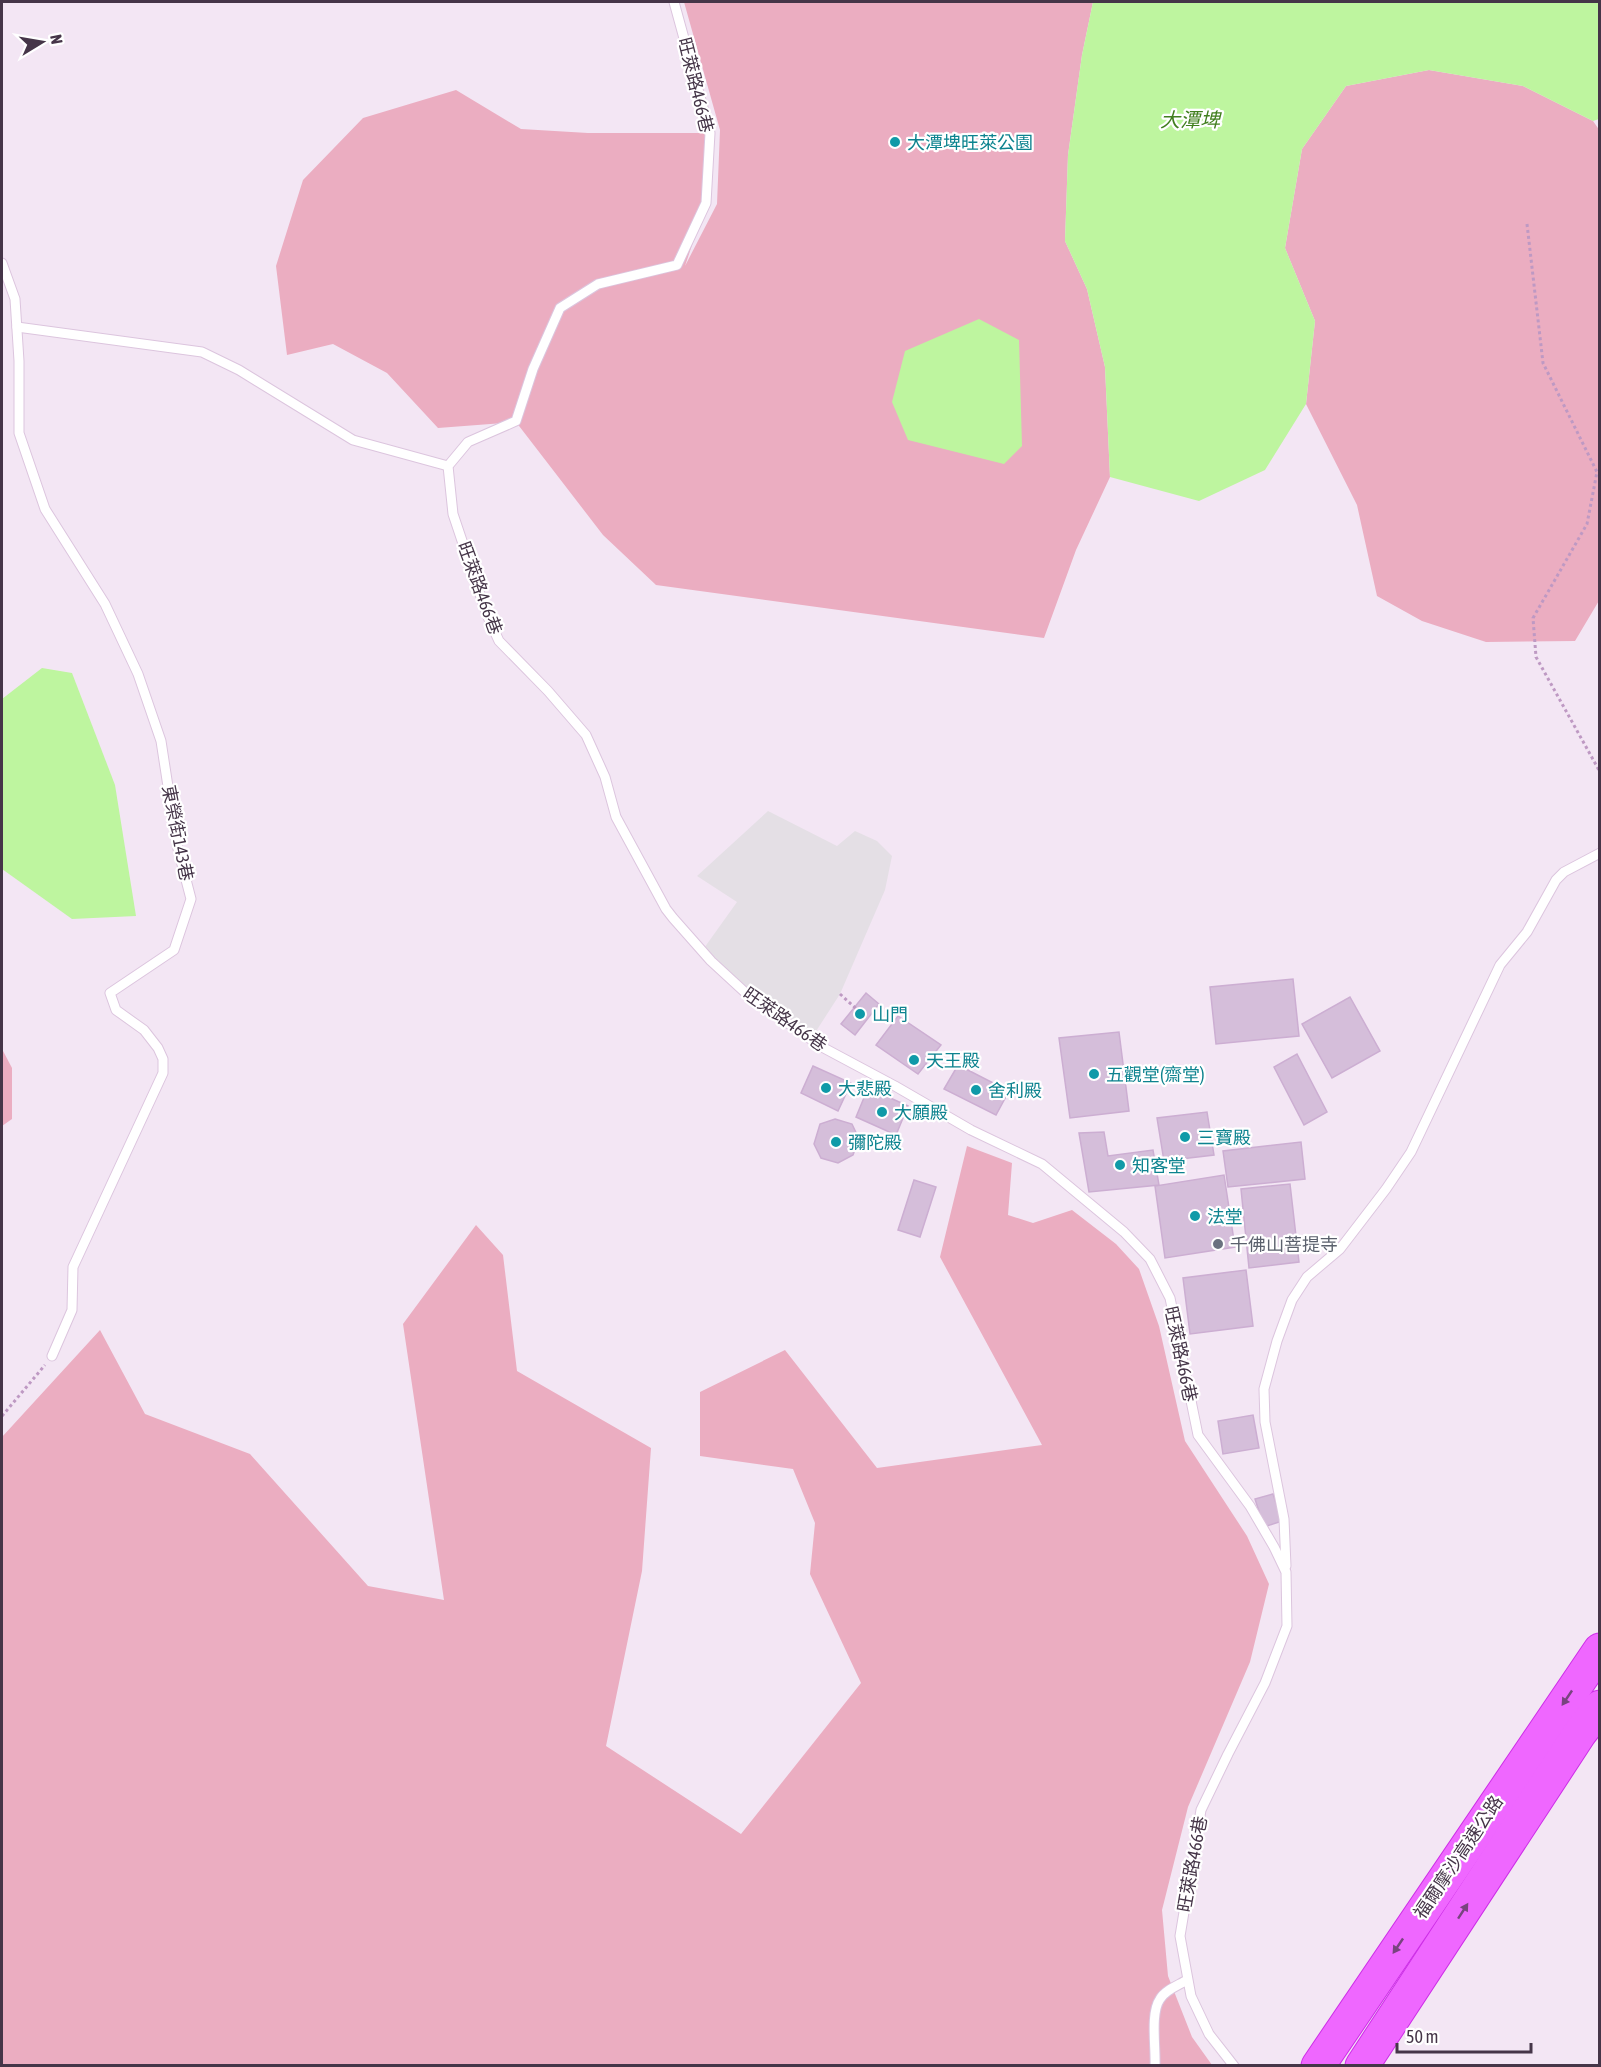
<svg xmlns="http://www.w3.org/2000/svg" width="1601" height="2067" viewBox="0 0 1601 2067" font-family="'Asap Condensed','Noto Sans TC',sans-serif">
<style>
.green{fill:#ebadc1}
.parking{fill:#e4dfe5}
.water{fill:#bef59f}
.building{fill:#d5beda;stroke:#ccaed2;stroke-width:1.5}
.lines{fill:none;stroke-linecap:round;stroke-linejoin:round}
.lane-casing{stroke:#dcc5de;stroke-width:11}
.highway-casing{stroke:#cd2ee7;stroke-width:35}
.path{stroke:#be99c3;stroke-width:3;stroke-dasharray:3 3;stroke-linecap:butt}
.lane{stroke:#fff;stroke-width:9}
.highway{stroke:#ef67ff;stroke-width:33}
.oneway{fill:#78447f}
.culture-dot{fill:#0f9aa8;stroke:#fff;stroke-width:2}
.worship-dot{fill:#6b7280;stroke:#fff;stroke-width:2}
.labels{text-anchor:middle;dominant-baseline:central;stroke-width:4.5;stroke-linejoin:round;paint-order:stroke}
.street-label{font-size:18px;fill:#453548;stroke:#fff}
.culture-label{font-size:18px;fill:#0d838f;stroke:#fff;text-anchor:start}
.worship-label{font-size:18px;fill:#5b616d;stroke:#fff;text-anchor:start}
.water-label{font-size:20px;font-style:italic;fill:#417f1f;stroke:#fff}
</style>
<rect width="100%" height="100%" fill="#f3e6f4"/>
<g class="green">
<path d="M684,2H1093L1082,55L1068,155L1065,241L1087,289L1105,367L1110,477L1076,550L1044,638L656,585L603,535L516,422L438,428L387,373L333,344L287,355L276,266L303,180L363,118L456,90L521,129L588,133H710L706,203L685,266L717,204L720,130Z"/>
<path d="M1429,70L1523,86L1593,121L1600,131V599L1575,641L1486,642L1422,621L1377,596L1357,505L1306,404L1315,321L1285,248L1302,149L1346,86Z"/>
<path d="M2,1049L12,1068V1119L2,1126Z"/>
<path d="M967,1146L1012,1163L1008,1215L1033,1223L1072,1210L1116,1244L1139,1269L1159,1326L1185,1441L1247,1536L1269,1584L1250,1662L1188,1807L1162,1910L1168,1976L1192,2037L1212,2065H2V1437L100,1330L145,1414L250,1454L368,1586L444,1600L403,1324L476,1225L503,1255L517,1371L651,1448L642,1571L606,1746L741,1834L861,1683L810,1574L815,1523L793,1469L700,1456V1392L785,1350L877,1468L1042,1445L940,1257Z"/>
</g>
<path class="parking" d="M768,811L837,846L855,831L877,841L892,856L885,890L840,994L811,1039L702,951L737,902L697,876Z"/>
<g class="water">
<path d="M1093,2H1599V119L1593,121L1523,86L1429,70L1346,86L1302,149L1285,248L1315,321L1306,404L1265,470L1199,501L1110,477L1105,367L1087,289L1065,241L1068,155L1082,55Z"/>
<path d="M979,319L1019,340L1022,446L1004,464L908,440L892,402L905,351Z"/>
<path d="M42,668L72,673L115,785L136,916L72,919L2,869V699Z"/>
</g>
<g class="building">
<path d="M1293,979L1299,1036L1216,1044L1210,987Z"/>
<path d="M866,993L879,1004L855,1035L841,1024Z"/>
<path d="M1350,997L1380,1051L1332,1078L1302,1024Z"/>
<path d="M898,1016L941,1045L918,1074L876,1045Z"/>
<path d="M1119,1032L1129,1111L1070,1118L1059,1038Z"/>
<path d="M1297,1054L1327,1112L1304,1125L1274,1067Z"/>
<path d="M958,1065L1009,1091L996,1115L944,1089Z"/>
<path d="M813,1066L851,1083L838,1111L801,1093Z"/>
<path d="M868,1088L908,1106L896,1135L856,1117Z"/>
<path d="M1207,1112L1214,1155L1164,1161L1157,1118Z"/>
<path d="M835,1119L852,1124L859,1139L853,1155L838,1163L821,1158L814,1144L820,1124Z"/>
<path d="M1104,1132L1108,1156L1153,1150L1159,1185L1089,1192L1079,1133Z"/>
<path d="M1301,1142L1305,1179L1228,1187L1223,1151Z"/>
<path d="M1224,1175L1235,1247L1165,1258L1155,1186Z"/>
<path d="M914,1180L936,1187L920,1237L898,1230Z"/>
<path d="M1290,1184L1299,1262L1249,1268L1241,1189Z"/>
<path d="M1246,1270L1253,1326L1190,1334L1183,1278Z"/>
<path d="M1253,1415L1259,1448L1223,1454L1218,1421Z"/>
<path d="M1273,1494L1282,1521L1264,1527L1255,1499Z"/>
</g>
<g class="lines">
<g class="lane-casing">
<g id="lane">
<path d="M674,2L710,133L706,203L677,265L598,284L560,308L533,369L516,421L468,442L448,466L453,514L487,615L499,641L548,691L586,735L605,777L616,817L666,909L673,918L711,961L749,996L822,1047L895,1086L971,1130L1042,1164L1124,1232L1150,1259L1170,1298L1198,1435L1250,1506L1274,1547L1286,1572L1287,1626L1265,1683L1228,1754L1201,1810L1180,1936L1191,1996L1209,2034L1234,2066"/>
<path d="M2,263L15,299L19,361V433L45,509L105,604L138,674L161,741L177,845L191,899L174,950L110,993L116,1010L144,1030L158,1048L163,1059V1073L73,1267L72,1310L52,1356"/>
<path d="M17,327L202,352L239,370L353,440L448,466"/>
<path d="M1286,1566L1284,1519L1265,1422L1264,1389L1277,1341L1292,1300L1307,1277L1340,1249L1386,1189L1411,1152L1500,965L1527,932L1556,880L1564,872L1600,853"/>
<path d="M1155,2066C1156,2048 1150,2013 1160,1999C1165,1990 1179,1985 1187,1980"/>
</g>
</g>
<g class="highway-casing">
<g id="highway">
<path d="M1318,2066L1600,1650"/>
<path d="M1362,2066L1580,1733L1600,1707"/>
</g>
</g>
<g class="path">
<path d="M1527,224L1543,363L1597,472L1587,524L1533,618L1536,657L1600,772"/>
<path d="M840,994L860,1012"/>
<path d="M2,1416L45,1365"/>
</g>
<use href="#lane" class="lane"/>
<use href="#highway" class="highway"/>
</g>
<defs><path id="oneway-solid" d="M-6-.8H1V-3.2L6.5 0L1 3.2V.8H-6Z" transform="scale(1.5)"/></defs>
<g class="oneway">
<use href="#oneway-solid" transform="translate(1567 1698) rotate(124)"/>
<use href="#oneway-solid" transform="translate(1463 1911) rotate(-57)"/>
<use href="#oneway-solid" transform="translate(1398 1946) rotate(124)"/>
</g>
<g class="culture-dot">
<circle cx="895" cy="142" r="6"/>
<circle cx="860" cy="1014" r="6"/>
<circle cx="914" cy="1060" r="6"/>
<circle cx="1094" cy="1074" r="6"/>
<circle cx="826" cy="1088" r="6"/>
<circle cx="976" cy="1090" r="6"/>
<circle cx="882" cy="1112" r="6"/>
<circle cx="1185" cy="1137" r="6"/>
<circle cx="836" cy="1142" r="6"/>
<circle cx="1120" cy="1165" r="6"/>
<circle cx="1195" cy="1216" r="6"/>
</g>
<circle class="worship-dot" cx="1218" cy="1244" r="6"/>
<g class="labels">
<g class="street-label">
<text transform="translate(696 85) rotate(76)">旺萊路466巷</text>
<text transform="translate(480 588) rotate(70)">旺萊路466巷</text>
<text transform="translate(178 833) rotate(79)">東榮街143巷</text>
<text transform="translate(785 1019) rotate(35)">旺萊路466巷</text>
<text transform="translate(1181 1354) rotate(78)">旺萊路466巷</text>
<text transform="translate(1458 1857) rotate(-56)">福爾摩沙高速公路</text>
<text transform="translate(1192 1864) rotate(-80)">旺萊路466巷</text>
</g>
<g class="culture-label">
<text x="907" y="142">大潭埤旺萊公園</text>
<text x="872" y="1014">山門</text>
<text x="926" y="1060">天王殿</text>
<text x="1106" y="1074">五觀堂(齋堂)</text>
<text x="838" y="1088">大悲殿</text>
<text x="988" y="1090">舍利殿</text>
<text x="894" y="1112">大願殿</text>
<text x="1197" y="1137">三寶殿</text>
<text x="848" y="1142">彌陀殿</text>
<text x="1132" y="1165">知客堂</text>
<text x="1207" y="1216">法堂</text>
</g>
<g class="worship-label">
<text x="1230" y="1244">千佛山菩提寺</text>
</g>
<g class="water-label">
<text x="1190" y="119">大潭埤</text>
</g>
</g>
<rect width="1601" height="2067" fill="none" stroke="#453548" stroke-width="6"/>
<g transform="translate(42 42) rotate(79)" stroke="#ffffff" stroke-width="4.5" paint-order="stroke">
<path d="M0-4.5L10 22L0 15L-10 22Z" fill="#453548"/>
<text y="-9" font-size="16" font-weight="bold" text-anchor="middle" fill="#453548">N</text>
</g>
<path d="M1397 2043v9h134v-9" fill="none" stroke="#453548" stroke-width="3"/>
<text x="1406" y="2043" font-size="18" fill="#453548" stroke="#ffffff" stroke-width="4.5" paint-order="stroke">50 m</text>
</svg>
